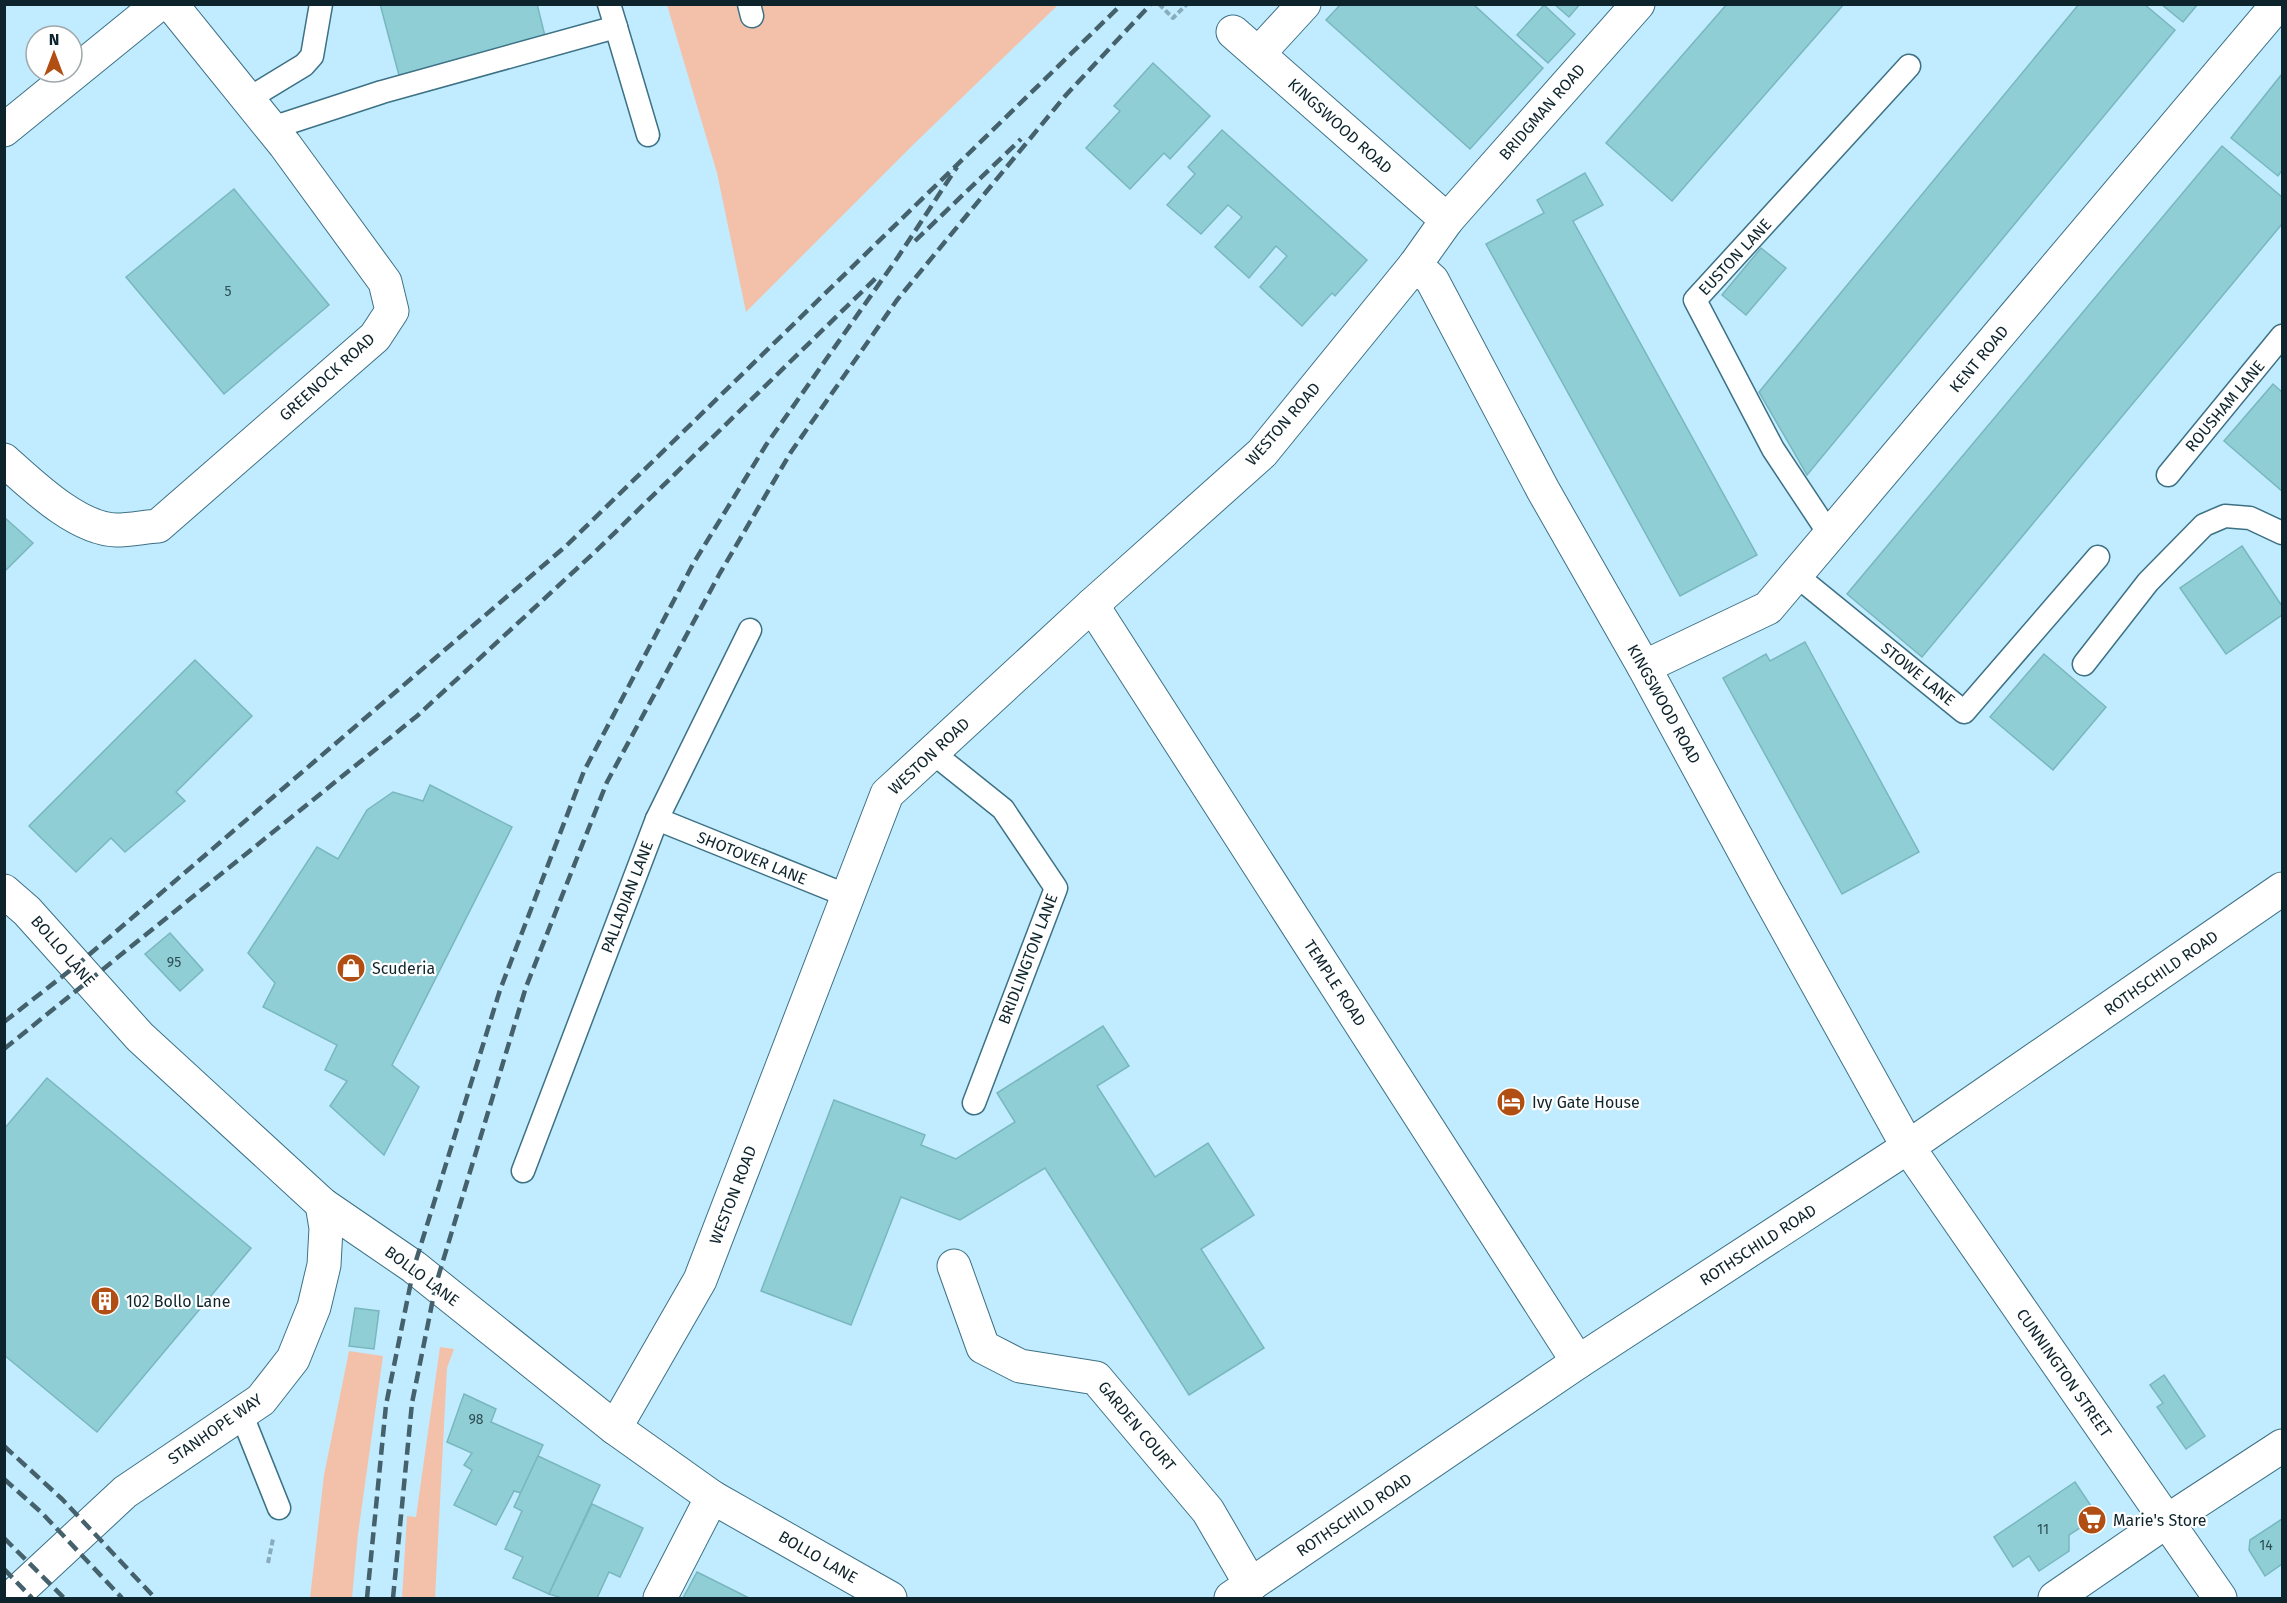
<svg xmlns="http://www.w3.org/2000/svg" width="2287" height="1603" viewBox="0 0 2287 1603" font-family="'Fira Sans',sans-serif">
<style>
.green{fill:#f3c1aa}
.building{fill:#8fced5;stroke:#79b7be;stroke-width:1.5}
.lines{fill:none;stroke-linecap:round;stroke-linejoin:round}
.lane-casing{stroke:#3d7185;stroke-width:25}
.street-casing{stroke:#3d7185;stroke-width:35}
.secondary-casing{stroke:#3d7185;stroke-width:35}
.path{stroke:#88acbb;stroke-width:4;stroke-dasharray:6 3;stroke-linecap:butt}
.lane{stroke:#fff;stroke-width:22}
.street{stroke:#fff;stroke-width:33}
.secondary{stroke:#fff;stroke-width:33}
.rail{stroke:#45616c;stroke-width:4.5;stroke-dasharray:12 6;stroke-linecap:butt}
.labels{text-anchor:middle;dominant-baseline:central;stroke-width:4.5;stroke-linejoin:round;paint-order:stroke}
.number-label{font-size:14px;fill:#2e4e56}
.street-label{font-size:16px;fill:#0e242c;stroke:#fff}
.poi-label{font-size:16px;fill:#0e242c;stroke:#fff;text-anchor:start}
</style>
<rect width="100%" height="100%" fill="#c1ecff"/>
<g class="green">
<path d="M667,5H1058L915,143L746,312L717,173Z"/>
<path d="M440,1347L454,1349L447,1368L435,1598H402L407,1516L416,1517Z"/>
<path d="M349,1351L383,1356L358,1534L352,1598H310L324,1475Z"/>
</g>
<g class="building">
<path d="M380,4H537L546,40L400,79Z"/>
<path d="M1341,4H1473L1543,68L1470,149L1326,20Z"/>
<path d="M1554,4H1580L1569,17Z"/>
<path d="M1727,4H1844L1672,201L1606,143Z"/>
<path d="M2079,4H2144L2175,30L1807,475L1759,392Z"/>
<path d="M2161,4H2198L2183,22Z"/>
<path d="M1544,5L1575,34L1548,63L1517,35Z"/>
<path d="M1153,63L1210,116L1170,159L1164,153L1130,189L1086,148L1120,111L1114,106Z"/>
<path d="M2282,74V170L2278,176L2231,138Z"/>
<path d="M1222,130L1367,260L1335,296L1332,293L1302,326L1260,287L1287,256L1276,246L1249,278L1215,247L1242,217L1228,205L1201,234L1167,205L1195,174L1188,167Z"/>
<path d="M2222,146L2282,197V224L1922,657L1847,594Z"/>
<path d="M1585,173L1603,205L1573,221L1757,555L1680,596L1486,244L1544,213L1537,200Z"/>
<path d="M234,189L329,305L224,394L126,277Z"/>
<path d="M1761,248L1786,268L1746,315L1722,295Z"/>
<path d="M2273,384L2282,392V491L2224,441Z"/>
<path d="M4,517L33,543L4,572Z"/>
<path d="M2242,546L2282,606V615L2226,654L2180,588Z"/>
<path d="M1805,642L1919,852L1842,894L1723,678L1766,654L1770,661Z"/>
<path d="M2044,654L2106,707L2053,770L1990,717Z"/>
<path d="M195,660L252,716L176,792L185,801L125,852L111,838L76,872L29,826Z"/>
<path d="M430,785L512,827L392,1065L419,1087L384,1155L330,1106L347,1081L325,1070L337,1045L263,1007L275,983L248,953L317,847L338,859L367,810L393,792L423,801Z"/>
<path d="M170,933L203,970L180,991L145,954Z"/>
<path d="M1103,1026L1129,1066L1097,1086L1155,1177L1208,1143L1254,1215L1201,1249L1264,1348L1189,1395L1045,1168L960,1220L901,1197L851,1325L761,1291L834,1100L925,1135L921,1145L956,1159L1015,1122L997,1093Z"/>
<path d="M47,1078L251,1248L97,1432L4,1355V1129Z"/>
<path d="M355,1308L379,1311L374,1349L349,1346Z"/>
<path d="M2164,1375L2205,1436L2186,1449L2157,1407L2163,1403L2150,1385Z"/>
<path d="M464,1394L496,1409L491,1422L543,1445L521,1493L514,1491L496,1525L454,1505L472,1470L464,1465L472,1453L447,1442Z"/>
<path d="M538,1456L600,1485L549,1594L513,1578L523,1557L505,1549L522,1511L514,1507Z"/>
<path d="M2075,1482L2091,1506L2089,1522L2069,1535V1551L2039,1571L2029,1556L2013,1567L1994,1537Z"/>
<path d="M592,1504L643,1528L620,1577L609,1572L597,1598H562L549,1594Z"/>
<path d="M2282,1519V1564L2265,1576L2249,1550L2250,1540Z"/>
<path d="M697,1572L749,1598H683Z"/>
</g>
<g class="lines">
<g class="lane-casing">
<g id="lane">
<path d="M749,4L752,16"/>
<path d="M616,27L648,135"/>
<path d="M248,99L304,65L312,56L321,4"/>
<path d="M272,128L382,92L616,27L609,4"/>
<path d="M2168,475L2282,336"/>
<path d="M1830,535L1773,449L1695,300L1909,66"/>
<path d="M1797,576L1964,712L2098,557"/>
<path d="M2084,664L2148,582L2204,525L2225,516L2250,518L2282,533"/>
<path d="M933,753L1003,809L1056,888L974,1103"/>
<path d="M657,819L848,896"/>
<path d="M523,1171L657,819L750,630"/>
<path d="M241,1413L279,1508"/>
</g>
</g>
<g class="street-casing">
<g id="street">
<path d="M1233,32L1447,220"/>
<path d="M1259,53L1304,4"/>
<path d="M4,130L159,4"/>
<path d="M1415,265L1432,280L1543,490L1644,667L1764,888L1908,1147L2220,1598"/>
<path d="M4,460C32,485 77,529 116,530C130,530 144,527 158,526L375,337L392,311L385,282L285,145L171,4"/>
<path d="M1092,605L1578,1362"/>
<path d="M1644,667L1768,608L2278,4"/>
<path d="M954,1266L983,1347L1020,1366L1096,1378L1208,1511L1251,1585"/>
<path d="M615,1428L700,1280L887,794L1092,605L1262,453L1415,265L1447,220L1638,4"/>
<path d="M11,1598L125,1492L261,1400L293,1359L314,1307L324,1265L326,1228L322,1204"/>
<path d="M660,1598L712,1497"/>
<path d="M1231,1598L1578,1362L1908,1147L2282,889"/>
<path d="M2055,1598L2167,1521L2282,1446"/>
</g>
</g>
<g class="secondary-casing">
<path id="secondary" d="M4,891L27,911L140,1037L322,1204L414,1267L615,1428L712,1497L890,1598"/>
</g>
<g class="path">
<path d="M1159,4L1173,18L1187,4"/>
<path d="M268,1563L273,1539"/>
</g>
<use href="#lane" class="lane"/>
<use href="#street" class="street"/>
<use href="#secondary" class="secondary"/>
<g class="rail">
<path d="M915,241L1021,139"/>
<path d="M4,1022L77,965L566,546L1122,4"/>
<path d="M4,1049L417,716L596,551L876,278"/>
<path d="M4,1446L62,1499L155,1598"/>
<path d="M4,1479L42,1513L122,1598"/>
<path d="M4,1538L64,1598"/>
<path d="M4,1569L32,1598"/>
<path d="M367,1598L386,1405L414,1267L500,990L584,771L693,564L766,445L898,257L957,167"/>
<path d="M393,1598L412,1403L436,1284L526,987L607,782L720,573L791,452L897,300L1066,95L1151,4"/>
</g>
</g>
<defs>
<g id="shop-disc" transform="scale(1.5)"><circle r="9.5" fill="#b04e13" stroke="#fff"/><path d="M-5-2.5h2.3a2.7 3.5 0 0 1 5.4 0H5L5.5 6h-11ZM-1.5-2.5h3a1.5 2.3 0 0 0-3 0Z" fill="#fff"/></g>
<g id="hotel-disc" transform="scale(1.5)"><circle r="9.5" fill="#b04e13" stroke="#fff"/><path d="M-6-4.5h1.5V1H6V5H4.5V3h-9V5H-6ZM-4 0a1.8 1.8 0 1 1 3.6 0ZM.5 0V-2.5h3Q6-2.5 6 0Z" fill="#fff"/></g>
<g id="building-disc" transform="scale(1.5)"><circle r="9.5" fill="#b04e13" stroke="#fff"/><path d="M-4-6H4V6H1V3H-1V6H-4ZM-2.5-4.3h1.7v1.8h-1.7ZM.8-4.3h1.7v1.8H.8ZM-2.5-1h1.7V.8h-1.7ZM.8-1h1.7V.8H.8Z" fill="#fff"/></g>
<g id="supermarket-disc" transform="scale(1.5)"><circle r="9.5" fill="#b04e13" stroke="#fff"/><path d="M-6-5.5h2.5l.6 2H6L4.5 2H-2.5L-4.4-4H-6ZM-1.5 3.2a1.3 1.3 0 1 0 .1 0ZM3 3.2a1.3 1.3 0 1 0 .1 0Z" fill="#fff"/></g>
</defs>
<g fill-rule="evenodd">
<use href="#shop-disc" x="351" y="968"/>
<use href="#hotel-disc" x="1511" y="1102"/>
<use href="#building-disc" x="105" y="1301"/>
<use href="#supermarket-disc" x="2092" y="1520"/>
</g>
<g class="labels">
<g class="number-label">
<text x="228" y="291">5</text>
<text x="174" y="962">95</text>
<text x="476" y="1419">98</text>
<text x="2043" y="1529">11</text>
<text x="2266" y="1545">14</text>
</g>
<g class="street-label">
<text transform="translate(1542 112) rotate(-49)">BRIDGMAN ROAD</text>
<text transform="translate(1340 126) rotate(42)">KINGSWOOD ROAD</text>
<text transform="translate(1735 257) rotate(-47)">EUSTON LANE</text>
<text transform="translate(1979 359) rotate(-50)">KENT ROAD</text>
<text transform="translate(327 377) rotate(-42)">GREENOCK ROAD</text>
<text transform="translate(2225 406) rotate(-50)">ROUSHAM LANE</text>
<text transform="translate(1283 424) rotate(-49)">WESTON ROAD</text>
<text transform="translate(1918 674) rotate(39)">STOWE LANE</text>
<text transform="translate(1664 704) rotate(61)">KINGSWOOD ROAD</text>
<text transform="translate(929 756) rotate(-43)">WESTON ROAD</text>
<text transform="translate(752 858) rotate(22)">SHOTOVER LANE</text>
<text transform="translate(627 897) rotate(-69)">PALLADIAN LANE</text>
<text transform="translate(63 951) rotate(49)">BOLLO LANE</text>
<text transform="translate(1028 959) rotate(-69)">BRIDLINGTON LANE</text>
<text transform="translate(2161 973) rotate(-35)">ROTHSCHILD ROAD</text>
<text transform="translate(1335 983) rotate(57)">TEMPLE ROAD</text>
<text transform="translate(733 1195) rotate(-69)">WESTON ROAD</text>
<text transform="translate(1758 1245) rotate(-33)">ROTHSCHILD ROAD</text>
<text transform="translate(422 1276) rotate(37)">BOLLO LANE</text>
<text transform="translate(2064 1373) rotate(55)">CUNNINGTON STREET</text>
<text transform="translate(1137 1426) rotate(50)">GARDEN COURT</text>
<text transform="translate(215 1429) rotate(-35)">STANHOPE WAY</text>
<text transform="translate(1354 1515) rotate(-34)">ROTHSCHILD ROAD</text>
<text transform="translate(818 1557) rotate(30)">BOLLO LANE</text>
</g>
<g class="poi-label">
<text x="372" y="968">Scuderia</text>
<text x="1532" y="1102">Ivy Gate House</text>
<text x="126" y="1301">102 Bollo Lane</text>
<text x="2113" y="1520">Marie's Store</text>
</g>
</g>
<rect width="2287" height="1603" fill="none" stroke="#0e242c" stroke-width="12"/>
<g transform="translate(54 54)"><circle r="28" fill="#ffffff" stroke="#9fa7ab" stroke-width="1.5"/>
<path d="M0-4.5L10 22L0 15L-10 22Z" fill="#b04e13"/>
<text y="-9" font-size="16" font-weight="bold" text-anchor="middle" fill="#0e242c">N</text>
</g>
</svg>
